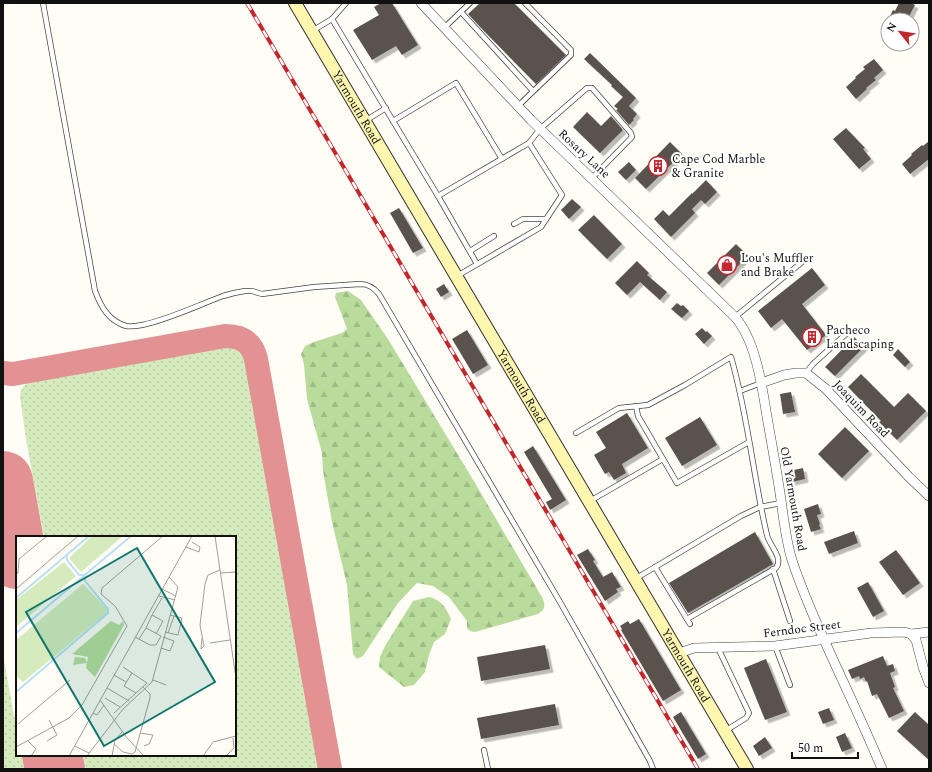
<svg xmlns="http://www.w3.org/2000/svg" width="932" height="772" viewBox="0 0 932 772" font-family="Spectral,serif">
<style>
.grass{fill:url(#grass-dots)}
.forest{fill:url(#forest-firs)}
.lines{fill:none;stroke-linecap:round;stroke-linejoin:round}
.taxiway{stroke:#e29292;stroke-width:24}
.runway{stroke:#e29292;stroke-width:60}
.building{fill:#5a524d;filter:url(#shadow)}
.lane-casing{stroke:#444;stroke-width:6}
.street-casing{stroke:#444;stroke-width:10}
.secondary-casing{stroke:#333;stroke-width:14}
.lane{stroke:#fff;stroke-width:4.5}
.street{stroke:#fff;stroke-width:9}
.secondary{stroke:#fff6b0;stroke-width:12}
.rail-casing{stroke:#c4262e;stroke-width:4}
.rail{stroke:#fff;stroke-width:2.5;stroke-dasharray:8;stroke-linecap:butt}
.labels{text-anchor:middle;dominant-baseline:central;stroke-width:4;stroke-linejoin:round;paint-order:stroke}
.street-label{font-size:12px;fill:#111;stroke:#fff}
.poi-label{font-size:12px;fill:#111;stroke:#fff;text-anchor:start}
.inset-river{fill:none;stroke:#b9e0f7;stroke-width:2}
.inset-road{fill:none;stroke:#a09f9a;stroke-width:1}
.view{fill:#0f766e;fill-opacity:0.15;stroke:#0f766e;stroke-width:2}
.inset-edge{fill:none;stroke:#111;stroke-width:2}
</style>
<defs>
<pattern id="grass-dots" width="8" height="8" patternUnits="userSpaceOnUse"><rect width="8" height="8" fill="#d5ebbd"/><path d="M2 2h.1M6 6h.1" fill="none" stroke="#b6c8a1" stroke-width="1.8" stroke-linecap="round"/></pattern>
<pattern id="forest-firs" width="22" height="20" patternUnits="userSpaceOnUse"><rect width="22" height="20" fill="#b9dc9c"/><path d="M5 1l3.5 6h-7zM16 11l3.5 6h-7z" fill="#9ebc85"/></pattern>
<filter id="shadow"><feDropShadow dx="3.5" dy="3.5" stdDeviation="0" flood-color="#0004"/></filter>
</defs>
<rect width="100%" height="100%" fill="#fffdf5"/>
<g class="grass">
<path d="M226,344C244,345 245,353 250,368L274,512L290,592L306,688L322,769H86L83,755H235V537H44L26,439L20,396C20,389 25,383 32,380Z"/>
<path d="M3,655L17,732V755H21L24,769H3Z"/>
</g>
<g class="forest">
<path d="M348,291L361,300L388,339L475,483L543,599C546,607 544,610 538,614L475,632L470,631L467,628V621L449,597L433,586L417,583L398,603L363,656L357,659L353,654L347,585L332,522L323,471L322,453L307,399L304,364L301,354L305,346L314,342L342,333L347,329L335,297L336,293Z"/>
<path d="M429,597C442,600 446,608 451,619L445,634L434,642L429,655L425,672L414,685L404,687L379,667L380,657L385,646L413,601Z"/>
</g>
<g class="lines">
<path class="taxiway" d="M3,373L13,374L225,336C241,336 252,342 256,359L330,769"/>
<g class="runway">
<path d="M3,481L17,559"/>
<path d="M52,755L55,769"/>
</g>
</g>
<g class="building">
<path d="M381,3H392L418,45L402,55L396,46L372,60L353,30L379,15L374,7Z"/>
<path d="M480,3H514L566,55L536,84L482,29L468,14Z"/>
<path d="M899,3H911L915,5L907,20H891L893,17L890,16L893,10L895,11Z"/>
<path d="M590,53L636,98L629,106L637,114L633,119L634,120L629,125L616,110L618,109L614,106L623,97L611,86L612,85L584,59Z"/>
<path d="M874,59L883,70L874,78L876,80L866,88L867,89L856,99L846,87L856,78L855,77L865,69L863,67Z"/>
<path d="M587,112L601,126L611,116L623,130L600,153L573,127Z"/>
<path d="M846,128L865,148L863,149L871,159L859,169L833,139Z"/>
<path d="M929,141V159L910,174L902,164L912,155L911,154L922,145L923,146Z"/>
<path d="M670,142L682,154L646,189L635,178Z"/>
<path d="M629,162L636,170L626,180L618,172Z"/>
<path d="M706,180L717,192L705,204L701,200L692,209L695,213L671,237L654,219L663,210L669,216L692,193V194Z"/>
<path d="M572,199L581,207L569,219L561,210Z"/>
<path d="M399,208L423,248L413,253L390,213Z"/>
<path d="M594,215L622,244L607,259L578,230Z"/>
<path d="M736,244L748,256L719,285L707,273Z"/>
<path d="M637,261L649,273L647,275L667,292L660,300L640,282L627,295L615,283Z"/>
<path d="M812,268L825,285L802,304L826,335L807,350L782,319L771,328L758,311Z"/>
<path d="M444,284L449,292L441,297L436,289Z"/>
<path d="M677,303L681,306L683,305L689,311L682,318L671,309Z"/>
<path d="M702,328L706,332L707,331L712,336L704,344L695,334Z"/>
<path d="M467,330L488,365L473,374L452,339Z"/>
<path d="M854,337L864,347L835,376L825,367Z"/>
<path d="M898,349L910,362L905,367L893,355Z"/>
<path d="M861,374L894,407L908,393L926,411L897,440L879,422L881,421L848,387Z"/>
<path d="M791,392L795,412L783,414L780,394Z"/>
<path d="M627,413L648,448L622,464L626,473L614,480L609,472L605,474L594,455L606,448L596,432Z"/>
<path d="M700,417L717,445L682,466L665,438Z"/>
<path d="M845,427L869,451L842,478L818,454Z"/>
<path d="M533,446L566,500L550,510L546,502L552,499L524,452Z"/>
<path d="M803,468L805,479L792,482L789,471Z"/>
<path d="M818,504L821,514L817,515L820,524L819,525L821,529L811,532L804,509Z"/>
<path d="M854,531L858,543L829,554L824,542Z"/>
<path d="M755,532L773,564L688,613L669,583Z"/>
<path d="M588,549L595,560L593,561L603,577L612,572L621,587L616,589L618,592L605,601L577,555Z"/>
<path d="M896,550L920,583L903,595L879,562Z"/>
<path d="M868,582L884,611L873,617L857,588Z"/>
<path d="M639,619L681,690L663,701L621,630L622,629L620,626L628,621L630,624Z"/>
<path d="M545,645L550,669L481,681L477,657Z"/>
<path d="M883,656L887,666L893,664L895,671L890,673L895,687L893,688L904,711L889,718L877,694L872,696L867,681L866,682L864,677L860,679L859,676L852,679L848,670Z"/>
<path d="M766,659L787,712L765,720L744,668Z"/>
<path d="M555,704L559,725L481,739L477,718Z"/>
<path d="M829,708L834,720L823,724L818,712Z"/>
<path d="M681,712L706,754L698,759L673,717Z"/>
<path d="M915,712L929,725V760L897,731Z"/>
<path d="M845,733L852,748L842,752L836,737Z"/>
<path d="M765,737L772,748L759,756L753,746Z"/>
</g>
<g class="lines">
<g class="lane-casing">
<g id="lane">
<path d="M43,3L95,291C101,307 109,321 126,326C131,327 137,326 142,325C170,319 196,306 223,296L234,293L245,291H252L262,294L314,287L360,284C369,284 374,288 379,294L560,602L650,761L653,769"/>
<path d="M461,12L533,91"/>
<path d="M332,19L393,121"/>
<path d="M444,28L470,3"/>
<path d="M312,31L332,19L346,3"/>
<path d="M518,106L571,55V50L525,3"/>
<path d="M365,121L386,108"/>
<path d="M529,143L540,129L587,88H592L631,133L632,137L592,178"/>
<path d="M438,196L393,121L456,83L502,159"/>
<path d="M514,224L523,219H546"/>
<path d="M470,251L494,236"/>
<path d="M457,276L541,227L562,195L529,143L438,196L477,264"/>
<path d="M735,317L801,263"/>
<path d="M806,373L813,364L847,333"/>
<path d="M740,391L761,383"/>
<path d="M636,406L638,416L677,483L749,442"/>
<path d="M576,433L619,408L648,405L685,385L731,357C748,415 753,476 767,535C769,545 784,558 776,568L687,619"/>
<path d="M590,501L663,459"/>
<path d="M655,567L690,624"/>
<path d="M773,569L790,621"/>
<path d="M635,579L741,516L760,507L781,503"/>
<path d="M775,646L790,685"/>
<path d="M718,648L749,713L746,718L725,731"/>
<path d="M484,750L488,769"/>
</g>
</g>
<g class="street-casing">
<g id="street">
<path d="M421,3L531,120L735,317C756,341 762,386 767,417C772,445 777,472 781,500C784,521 786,541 792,560C798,579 806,598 814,617C836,668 861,718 882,769"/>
<path d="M761,383L784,375L796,373H806L826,389L909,477L929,496"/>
<path d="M911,634L916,640L923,667L929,683"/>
<path d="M679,653L694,648L775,646L871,633L904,632L911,634L929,632"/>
</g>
</g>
<g class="secondary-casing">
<g id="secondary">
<path id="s1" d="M295,3L747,769"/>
</g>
</g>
<use href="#lane" class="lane"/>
<use href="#street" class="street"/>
<use href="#secondary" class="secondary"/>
<g class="rail-casing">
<path id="rail" d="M247,3L698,769"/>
</g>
<use href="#rail" class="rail"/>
</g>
<defs>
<g id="building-ring" transform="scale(1)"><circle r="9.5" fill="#fff" stroke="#c4262e" stroke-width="1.5"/><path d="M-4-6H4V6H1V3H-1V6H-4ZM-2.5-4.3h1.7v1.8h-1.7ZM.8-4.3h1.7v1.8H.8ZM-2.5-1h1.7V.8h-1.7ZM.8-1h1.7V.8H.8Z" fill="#c4262e"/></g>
<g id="shop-ring" transform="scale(1)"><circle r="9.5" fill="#fff" stroke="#c4262e" stroke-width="1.5"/><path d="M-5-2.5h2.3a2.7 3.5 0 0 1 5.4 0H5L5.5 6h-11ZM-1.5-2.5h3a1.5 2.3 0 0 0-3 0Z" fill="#c4262e"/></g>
</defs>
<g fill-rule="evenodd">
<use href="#building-ring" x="658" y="166"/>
<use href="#shop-ring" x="727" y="265"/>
<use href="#building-ring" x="812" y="337"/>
</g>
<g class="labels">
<g class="street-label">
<text stroke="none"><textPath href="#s1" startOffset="121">Yarmouth Road</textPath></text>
<text transform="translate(584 154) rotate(43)">Rosary Lane</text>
<text stroke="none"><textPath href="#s1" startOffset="445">Yarmouth Road</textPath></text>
<text transform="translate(861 409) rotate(46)">Joaquim Road</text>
<text transform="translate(793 499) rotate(80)">Old Yarmouth Road</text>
<text transform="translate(802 629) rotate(-7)">Ferndoc Street</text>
<text stroke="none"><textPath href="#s1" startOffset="769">Yarmouth Road</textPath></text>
</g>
<g class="poi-label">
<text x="672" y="159">Cape Cod Marble<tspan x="672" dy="14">&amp; Granite</tspan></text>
<text x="741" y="258">Lou's Muffler<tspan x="741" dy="14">and Brake</tspan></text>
<text x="826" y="330">Pacheco<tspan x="826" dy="14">Landscaping</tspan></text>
</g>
</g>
<g transform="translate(16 536)">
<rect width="220" height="220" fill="#fffdf5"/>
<path d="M76,0H107L65,36L53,22ZM48,26L60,40L0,91V64ZM67,48L91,73V77L7,146L0,140V104Z" fill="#d5ebbd"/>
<path d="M95,85L103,89L107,85L108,89L79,141L70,132L72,121L56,118ZM59,121L69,122L71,127L57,129Z" fill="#b9dc9c"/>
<path class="inset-river" d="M0,62L73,0M0,97L115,0M0,156L92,77V73L69,45V39H63L51,24V19"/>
<path class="inset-road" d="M199,0L220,142M170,11L183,16L184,11L176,6M205,37L220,36M0,38L2,37L3,23L31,0M0,53L62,0M146,53L160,60M143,60L159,64M136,79L146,62M130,92L136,79L147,85L140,98M149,96L162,99L166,82L154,79M152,97L158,80M119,101L134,109H140L145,100L130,92L123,103M186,102L185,113L188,110L184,89L189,48L192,39L204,34M194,107L214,104M145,112L154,115L158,105L147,101M116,137L108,150L120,157M98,139L110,146M137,144L150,149M91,152L113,165M89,162L104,171M84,164L111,202L128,220M77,177L81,179L88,169M98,177L131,147L107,131M2,188L54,144M124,197L137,199L133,208L128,210M12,205L20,213L15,220M31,205L41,199L33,184M98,208L107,216L116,218L119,216L134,162V158L127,151M59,210L73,217M0,211L53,182L66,169L111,90L99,70L85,58L86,52L147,0M53,220L176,0M71,220L107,173L136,146L162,51L153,41M96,220L99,204L106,196M187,220L197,206L220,200M210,220L218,212L217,202"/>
<path class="view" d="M121,12L199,146L88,210L10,76Z"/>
<rect width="220" height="220" class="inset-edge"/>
</g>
<rect width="932" height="772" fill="none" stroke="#111111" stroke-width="8"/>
<g transform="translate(900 32) rotate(300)"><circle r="19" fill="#ffffff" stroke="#a0a0a0"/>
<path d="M0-3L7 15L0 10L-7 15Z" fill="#c4262e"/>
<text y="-6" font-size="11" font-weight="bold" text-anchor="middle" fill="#111111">N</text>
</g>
<path d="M792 752v6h66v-6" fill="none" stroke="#111111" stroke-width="2"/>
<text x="798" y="752" font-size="12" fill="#111111" stroke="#ffffff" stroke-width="3" paint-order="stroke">50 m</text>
</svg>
